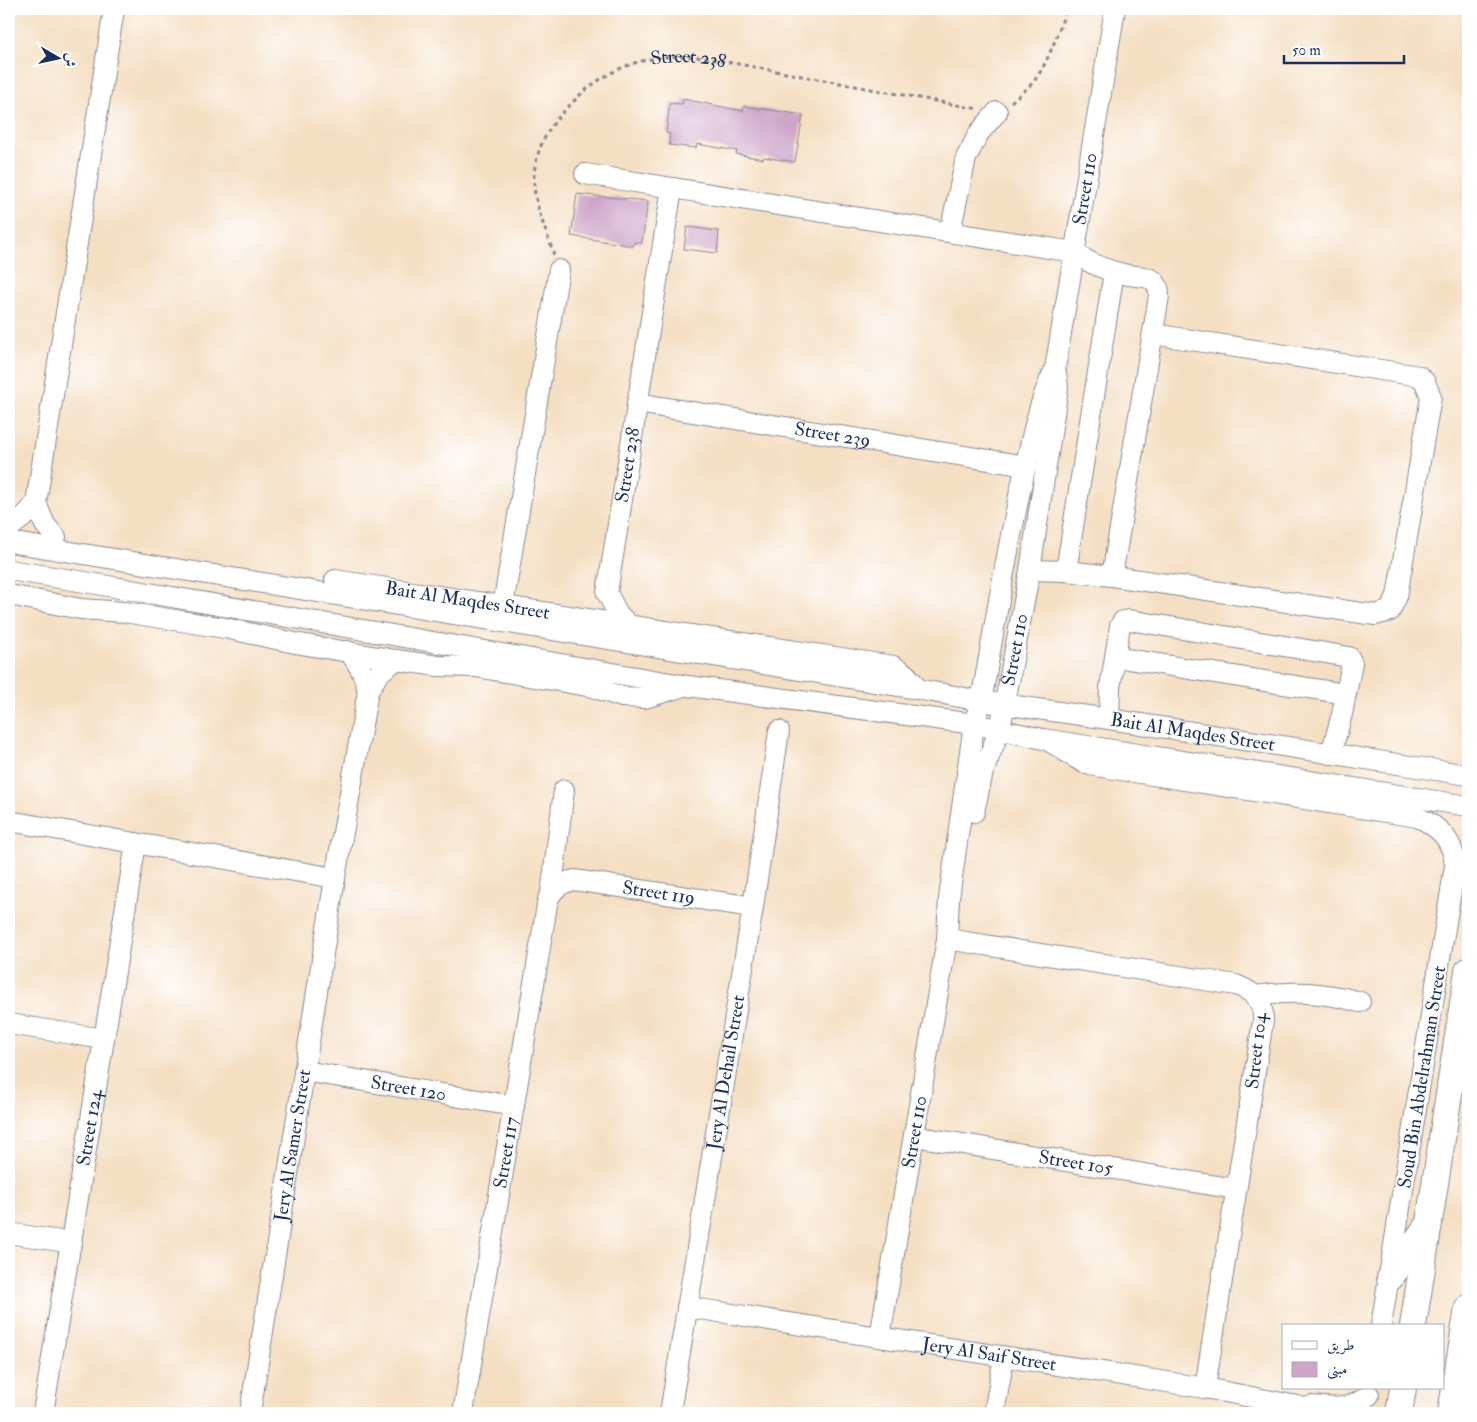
<svg xmlns="http://www.w3.org/2000/svg" width="1477" height="1422" viewBox="0 0 1477 1422" font-family="'IM FELL Double Pica',Amiri,serif">
<style>
.building{fill:#cea5c9}
.lines{fill:none;stroke-linecap:round;stroke-linejoin:round}
.minor-casing{stroke:#888790;stroke-width:22}
.major-casing{stroke:#888790;stroke-width:28}
.path{stroke:#888790;stroke-width:3;stroke-dasharray:4 4;stroke-linecap:butt}
.minor{stroke:#fff;stroke-width:20}
.major{stroke:#fff;stroke-width:26}
.labels{text-anchor:middle;dominant-baseline:central;stroke-width:4;stroke-linejoin:round;paint-order:stroke}
.street-label{font-size:19px;fill:#1b2f5e;stroke:#fff}
</style>
<rect width="100%" height="100%" fill="#fff"/>
<filter id="ink" filterUnits="userSpaceOnUse"><feTurbulence type="fractalNoise" baseFrequency=".02" numOctaves="2"/><feDisplacementMap in="SourceGraphic" scale="10" xChannelSelector="R" yChannelSelector="G"/><feConvolveMatrix kernelMatrix="1 2 1 2 8 2 1 2 1" color-interpolation-filters="sRGB"/></filter>
<filter id="wash" filterUnits="userSpaceOnUse"><feTurbulence type="fractalNoise" baseFrequency=".0096" numOctaves="4" result="noise"/><feDisplacementMap in="SourceGraphic" scale="20" xChannelSelector="R" yChannelSelector="G"/><feGaussianBlur stdDeviation="1.12" result="paint"/><feColorMatrix in="noise" values="0 0 0 0 0 0 0 0 0 0 0 0 0 0 0 0 0 1.4 0 .05"/><feComposite in="paint" operator="in"/></filter>
<g filter="url(#wash)">
<rect width="100%" height="100%" fill="#f5dfc3"/>
<g id="blocks">
<g class="building">
<path d="M683,99L743,111L744,106L803,115L795,162L764,157L763,159L736,154L737,151L697,144L696,148L669,145L670,134L666,133L670,103L682,104Z"/>
<path d="M577,194L648,201L642,243L634,242L633,246L571,236Z"/>
<path d="M687,227L719,231L717,253L684,249Z"/>
</g>
</g>
</g>
<g filter="url(#ink)">
<use href="#blocks" fill-opacity="0" stroke="#888790" stroke-width="1"/>
<g class="lines">
<g class="minor-casing">
<g id="minor">
<path d="M585,174L1074,252C1091,265 1108,271 1128,275C1135,276 1145,276 1151,279C1158,283 1159,289 1159,296L1112,576L1066,571L1030,570"/>
<path d="M950,232L966,158L979,133L997,112"/>
<path id="s2" d="M637,403L1026,466"/>
<path d="M9,528L26,515L36,503"/>
<path d="M56,537L45,525L36,503L114,9"/>
<path id="s3" d="M9,542L917,689L981,701L1109,719L1468,775"/>
<path d="M9,570L85,582L688,686L974,724L1043,739L1468,806"/>
<path d="M1066,571L1114,272"/>
<path d="M1112,576L1375,615L1390,611L1397,596L1431,397L1425,382L1419,376L1153,334"/>
<path id="s4" d="M335,580L893,666C904,671 911,677 917,689"/>
<path d="M9,595L81,609L124,612L225,628L295,643L396,660L438,666L476,667L593,687L622,697L645,698L681,687"/>
<path d="M503,606L559,270"/>
<path id="s5" d="M629,625L618,614L607,593L672,188"/>
<path d="M348,651C359,663 365,676 368,691"/>
<path d="M1115,657L1346,694"/>
<path d="M1109,719L1110,688L1120,626L1123,621L1129,620L1349,657L1352,663L1342,714L1331,754"/>
<path d="M1052,743C1066,750 1076,761 1090,765L1417,817C1439,826 1454,841 1455,866L1381,1326"/>
<path id="s6" d="M974,812L983,772L1000,729L1030,570L1056,401L1058,387L1056,373"/>
<path d="M9,821L335,878"/>
<path d="M551,894L564,790"/>
<path d="M947,939L1236,985C1254,992 1264,1000 1263,1021L1205,1388"/>
<path d="M1255,996C1293,990 1323,992 1360,1002"/>
<path d="M9,1024L104,1039"/>
<path id="s7" d="M304,1071L514,1106"/>
<path id="s8" d="M914,1136L1236,1189"/>
<path d="M9,1233L72,1243"/>
<path id="s9" d="M687,1307L1205,1388L1292,1405L1326,1413"/>
<path id="s10" d="M880,1337L947,939L949,898L974,724L981,701C995,627 1006,552 1023,478C1031,441 1038,403 1055,369L1115,9"/>
<path d="M1311,1406C1335,1408 1350,1411 1369,1395"/>
<path id="s11" d="M43,1413L136,843"/>
<path id="s12" d="M250,1413L335,878L368,691L379,673L396,660"/>
<path id="s13" d="M463,1413L548,899C554,888 561,883 574,880L753,907"/>
<path id="s14" d="M670,1413L753,907L779,731"/>
<path d="M994,1413L1004,1357"/>
</g>
</g>
<g class="major-casing">
<g id="major">
<path d="M1390,1278L1425,1229"/>
<path d="M1413,1326L1468,971"/>
<path d="M1399,1413L1403,1388"/>
<path d="M1451,1413L1468,1308"/>
</g>
</g>
<g class="path">
<path d="M1011,102C1019,95 1028,89 1034,81C1047,65 1060,29 1066,9"/>
<path id="s1" d="M554,255C546,229 532,202 534,174C537,146 549,126 568,107C606,66 650,51 706,58L978,109"/>
</g>
<use href="#minor" class="minor"/>
<use href="#major" class="major"/>
</g>
</g>
<g class="labels">
<g class="street-label">
<text stroke="none"><textPath href="#s1" startOffset="296">Street 238</textPath></text>
<text stroke="none"><textPath href="#s10" startOffset="1168">Street 110</textPath></text>
<text stroke="none"><textPath href="#s2" startOffset="198">Street 239</textPath></text>
<text stroke="none"><textPath href="#s5" startOffset="169">Street 238</textPath></text>
<text stroke="none"><textPath href="#s4" startOffset="134">Bait Al Maqdes Street</textPath></text>
<text stroke="none"><textPath href="#s6" startOffset="168">Street 110</textPath></text>
<text stroke="none"><textPath href="#s3" startOffset="1199">Bait Al Maqdes Street</textPath></text>
<text stroke="none"><textPath href="#s13" startOffset="640">Street 119</textPath></text>
<text transform="translate(1256 1051) rotate(-84)">Street 104</text>
<text stroke="none"><textPath href="#s14" startOffset="345">Jery Al Dehail Street</textPath></text>
<text transform="translate(1422 1077) rotate(-81)">Soud Bin Abdelrahman Street</text>
<text stroke="none"><textPath href="#s7" startOffset="106">Street 120</textPath></text>
<text stroke="none"><textPath href="#s11" startOffset="289">Street 124</textPath></text>
<text stroke="none"><textPath href="#s10" startOffset="208">Street 110</textPath></text>
<text stroke="none"><textPath href="#s12" startOffset="271">Jery Al Samer Street</textPath></text>
<text stroke="none"><textPath href="#s13" startOffset="264">Street 117</textPath></text>
<text stroke="none"><textPath href="#s8" startOffset="164">Street 105</textPath></text>
<text stroke="none"><textPath href="#s9" startOffset="306">Jery Al Saif Street</textPath></text>
</g>
</g>
<rect width="1477" height="1422" fill="none" stroke="#fff" stroke-width="30"/>
<rect x="1282" y="1324" width="162" height="65" fill="#ffffff" stroke="#a4acbf"/>
<rect x="1292" y="1341" width="25" height="8" fill="#ffffff" stroke="#a4acbf"/>
<text x="1327" y="1350" font-size="15" fill="#1b2f5e">طريق</text>
<rect x="1292" y="1362" width="25" height="15" fill="#cea5c9" stroke="#a4acbf"/>
<text x="1327" y="1374" font-size="15" fill="#1b2f5e">مبنى</text>
<g transform="translate(58 58) rotate(99)" stroke="#ffffff" stroke-width="4" paint-order="stroke">
<path d="M0-4L9 19L0 12L-9 19Z" fill="#1b2f5e"/>
<text y="-8" font-size="14" font-weight="bold" text-anchor="middle" fill="#1b2f5e">ش</text>
</g>
<path d="M1284 55v8h120v-8" fill="none" stroke="#1b2f5e" stroke-width="2.5"/>
<text x="1292" y="55" font-size="15" fill="#1b2f5e" stroke="#ffffff" stroke-width="4" paint-order="stroke">50 m</text>
</svg>
